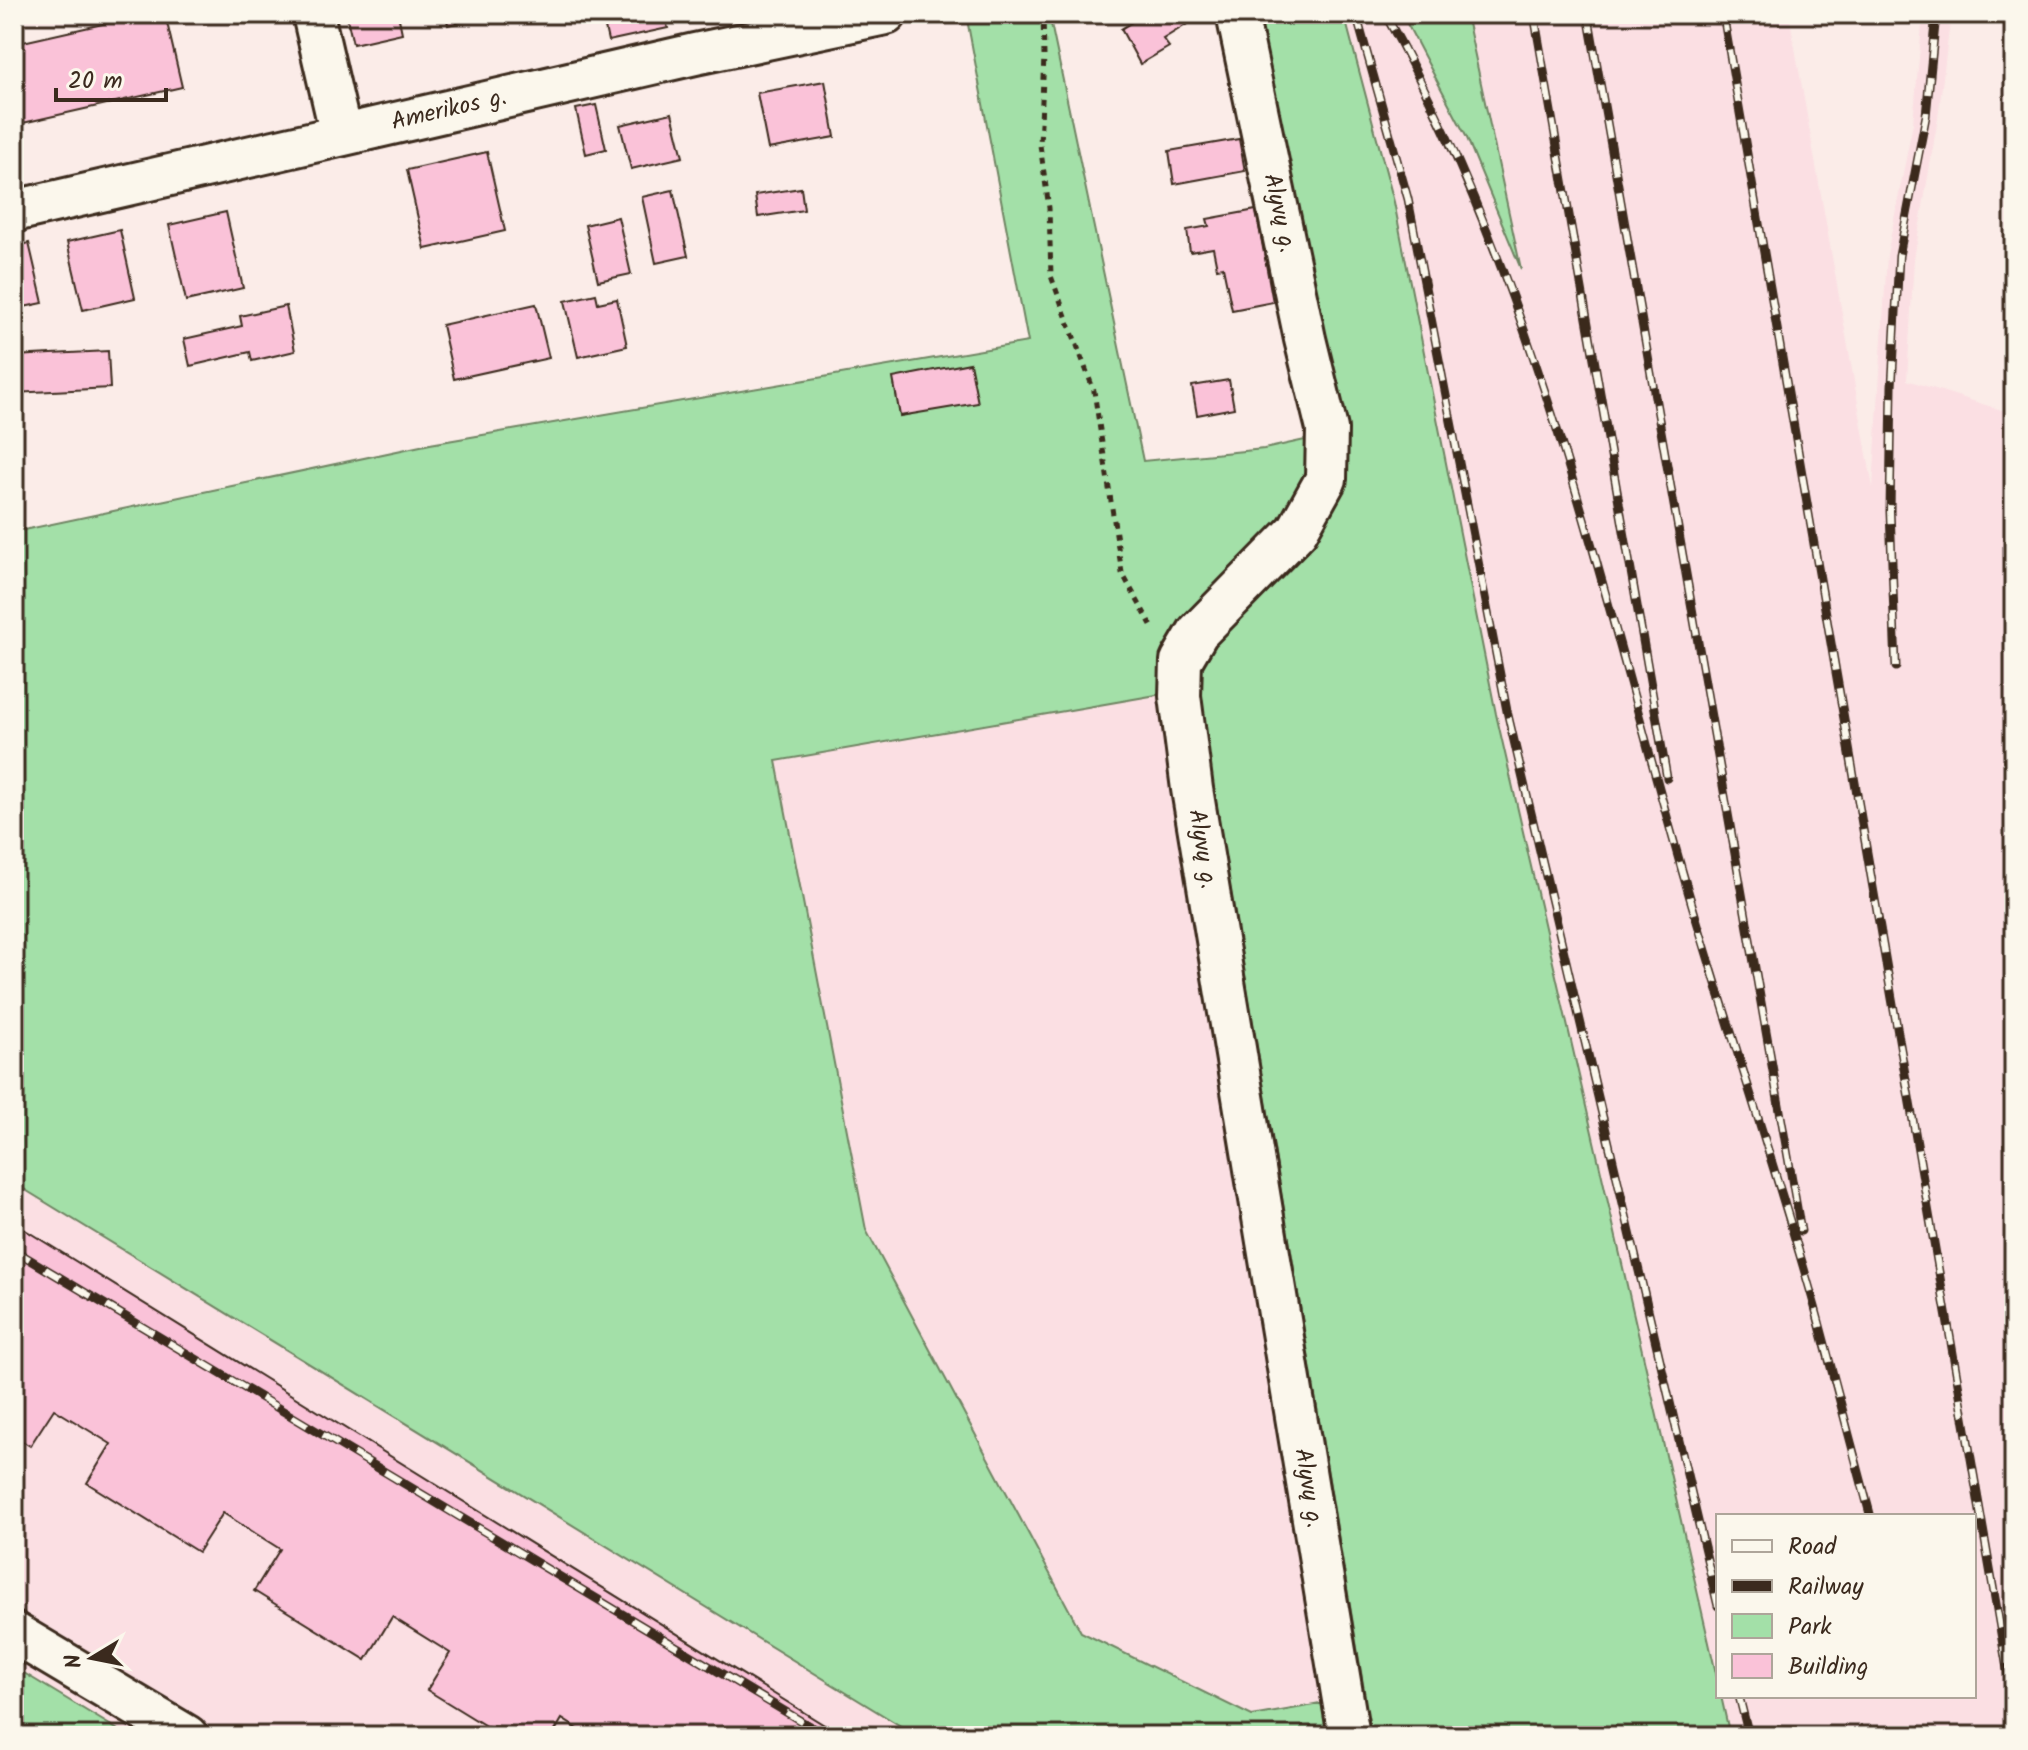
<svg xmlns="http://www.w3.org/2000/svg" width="2028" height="1750" viewBox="0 0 2028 1750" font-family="Kalam,sans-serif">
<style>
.built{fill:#fbdfe3}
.green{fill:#a3e0a8;stroke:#6f8563;stroke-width:2;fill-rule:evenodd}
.building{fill:#fac2d8;stroke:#3b2a1e;stroke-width:2}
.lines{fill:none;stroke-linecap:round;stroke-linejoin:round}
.minor-casing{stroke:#3b2a1e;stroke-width:46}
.path{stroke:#3b2a1e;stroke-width:5;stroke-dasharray:6 6;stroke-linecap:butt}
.minor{stroke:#fbf7ec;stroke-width:40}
.rail-casing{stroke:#3b2a1e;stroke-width:9}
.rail{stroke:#fbf7ec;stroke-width:6;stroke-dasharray:18;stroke-linecap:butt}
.labels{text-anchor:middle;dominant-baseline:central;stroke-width:7;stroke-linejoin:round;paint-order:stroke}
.street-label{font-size:24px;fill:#3b2a1e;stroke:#fbf7ec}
</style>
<rect width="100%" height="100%" fill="#fbece8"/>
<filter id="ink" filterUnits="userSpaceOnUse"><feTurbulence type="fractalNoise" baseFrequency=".0125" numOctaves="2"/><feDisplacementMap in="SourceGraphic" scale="16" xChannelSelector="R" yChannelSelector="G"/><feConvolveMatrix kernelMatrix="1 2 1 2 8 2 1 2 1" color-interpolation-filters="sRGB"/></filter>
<g filter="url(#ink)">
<g class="built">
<path d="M1344,14H1402L1467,138L1519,263L1466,14H1789L1873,488L1887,255L1913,123L1923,14H1951L1938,118L1914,259L1907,380L2014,414V1736H1730L1721,1696H1974V1516H1718V1682L1496,714L1394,202Z"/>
<path d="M1197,688L1365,1696L1252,1716L1081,1631L866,1231L776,761Z"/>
<path d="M14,1183L917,1736H128L14,1667Z"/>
</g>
<g class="green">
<path d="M966,14H1049L1143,461L1264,449L1346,431L1252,14H1344L1394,202L1496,714L1718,1682V1696H1721L1730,1736H917L14,1183V532L430,444L1028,342ZM1197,688L1365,1696L1252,1716L1081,1632L866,1230L776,761Z"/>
<path d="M1402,14H1466L1521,269L1467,138Z"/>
<path d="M14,1667L128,1736H14Z"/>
</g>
<g class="building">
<path d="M147,14H165L182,87L14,125V44Z"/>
<path d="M346,14H398L402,33L353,44Z"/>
<path d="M446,14H496L448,25Z"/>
<path d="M602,14H664L668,28L608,41Z"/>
<path d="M1145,14H1183L1189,23L1163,39L1169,47L1140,64L1121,29Z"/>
<path d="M825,81L835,137L768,149L757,93Z"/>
<path d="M596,105L606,149L586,154L576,109Z"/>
<path d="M672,113L683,157L631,169L620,125Z"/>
<path d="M1239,139L1245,171L1174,184L1169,151Z"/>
<path d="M487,152L505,231L425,249L407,170Z"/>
<path d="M801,188L804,210L758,217L755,195Z"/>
<path d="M673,190L688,256L656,263L642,197Z"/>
<path d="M1256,210L1273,302L1232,310L1223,267L1217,268L1213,248L1190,252L1187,230L1209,226L1207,219Z"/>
<path d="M226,212L243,288L186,301L169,225Z"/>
<path d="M618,217L631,274L598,281L585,225Z"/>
<path d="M120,230L135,298L83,310L67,242Z"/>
<path d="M29,243L43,303L14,309V247Z"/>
<path d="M596,294L598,303L617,299L627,346L578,357L565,301Z"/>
<path d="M536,304L549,358L454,379L442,325Z"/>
<path d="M286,306L295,351L252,361L250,352L190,366L184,339L242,326L240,316Z"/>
<path d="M108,351L110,388L14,393V356Z"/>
<path d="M970,363L978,403L900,416L893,378Z"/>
<path d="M1229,380L1234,408L1197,415L1192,386Z"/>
<path d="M14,1223L842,1736H589L562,1719L552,1736H502L427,1690L450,1653L392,1617L366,1660L254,1591L280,1549L223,1513L198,1552L87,1483L111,1444L54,1409L30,1446L14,1436Z"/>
</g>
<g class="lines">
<g class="minor-casing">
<g id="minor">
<path d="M313,14L341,135"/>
<path d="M1237,14L1305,339L1327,429L1326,479L1297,531L1198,632L1181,661L1180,696L1192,789L1349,1736"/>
<path d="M14,211L695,54L886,14"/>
<path d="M14,1633L187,1736"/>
</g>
</g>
<path class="path" d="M1043,14L1044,56L1040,145L1049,208L1051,276L1094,391L1122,573L1154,630"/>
<use href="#minor" class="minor"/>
<g class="rail-casing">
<g id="rail">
<path d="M1356,14L1408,199L1507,711L1718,1606"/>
<path d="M1385,14C1534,281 1600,583 1683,874C1725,1019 1774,1162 1815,1307C1834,1376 1851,1445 1870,1514"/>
<path d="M1534,14L1667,778"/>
<path d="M1588,14L1801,1231"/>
<path d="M1723,14L2014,1709"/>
<path d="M1896,667L1890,511L1892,386L1899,256L1926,116L1936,14"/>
<path d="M14,1250L826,1736"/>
<path d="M1739,1696L1749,1736"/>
</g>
</g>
<use href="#rail" class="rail"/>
</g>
</g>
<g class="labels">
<g class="street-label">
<text transform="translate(449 110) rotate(-13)">Amerikos g.</text>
<text transform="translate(1279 213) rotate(78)">Alyvų g.</text>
<text transform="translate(1202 849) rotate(81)">Alyvų g.</text>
<text transform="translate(1308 1488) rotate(81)">Alyvų g.</text>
</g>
</g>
<rect width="2028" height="1750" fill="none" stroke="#fbf7ec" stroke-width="48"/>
<rect x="24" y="24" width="1980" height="1702" fill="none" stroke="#3b2a1e" stroke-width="3" filter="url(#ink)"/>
<rect x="1716" y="1514" width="260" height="184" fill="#fbf7ec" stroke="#aea59a" stroke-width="2"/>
<rect x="1732" y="1540" width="40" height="12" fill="#fbf7ec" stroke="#aea59a" stroke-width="2"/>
<text x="1788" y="1554" font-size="24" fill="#3b2a1e">Road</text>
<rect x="1732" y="1580" width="40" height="12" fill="#3b2a1e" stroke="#aea59a" stroke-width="2"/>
<text x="1788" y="1594" font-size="24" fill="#3b2a1e">Railway</text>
<rect x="1732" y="1614" width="40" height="24" fill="#a3e0a8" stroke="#aea59a" stroke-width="2"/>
<text x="1788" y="1634" font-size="24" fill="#3b2a1e">Park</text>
<rect x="1732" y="1654" width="40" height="24" fill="#fac2d8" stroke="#aea59a" stroke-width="2"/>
<text x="1788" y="1674" font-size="24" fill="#3b2a1e">Building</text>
<g transform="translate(92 1658) rotate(260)" stroke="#fbf7ec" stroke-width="6" paint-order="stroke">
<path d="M0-6L14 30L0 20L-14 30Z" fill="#3b2a1e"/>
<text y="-12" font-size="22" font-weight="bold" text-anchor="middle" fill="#3b2a1e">N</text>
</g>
<path d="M56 88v12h110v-12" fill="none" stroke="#3b2a1e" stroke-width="4"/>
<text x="68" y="88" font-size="24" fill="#3b2a1e" stroke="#fbf7ec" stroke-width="6" paint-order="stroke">20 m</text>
</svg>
